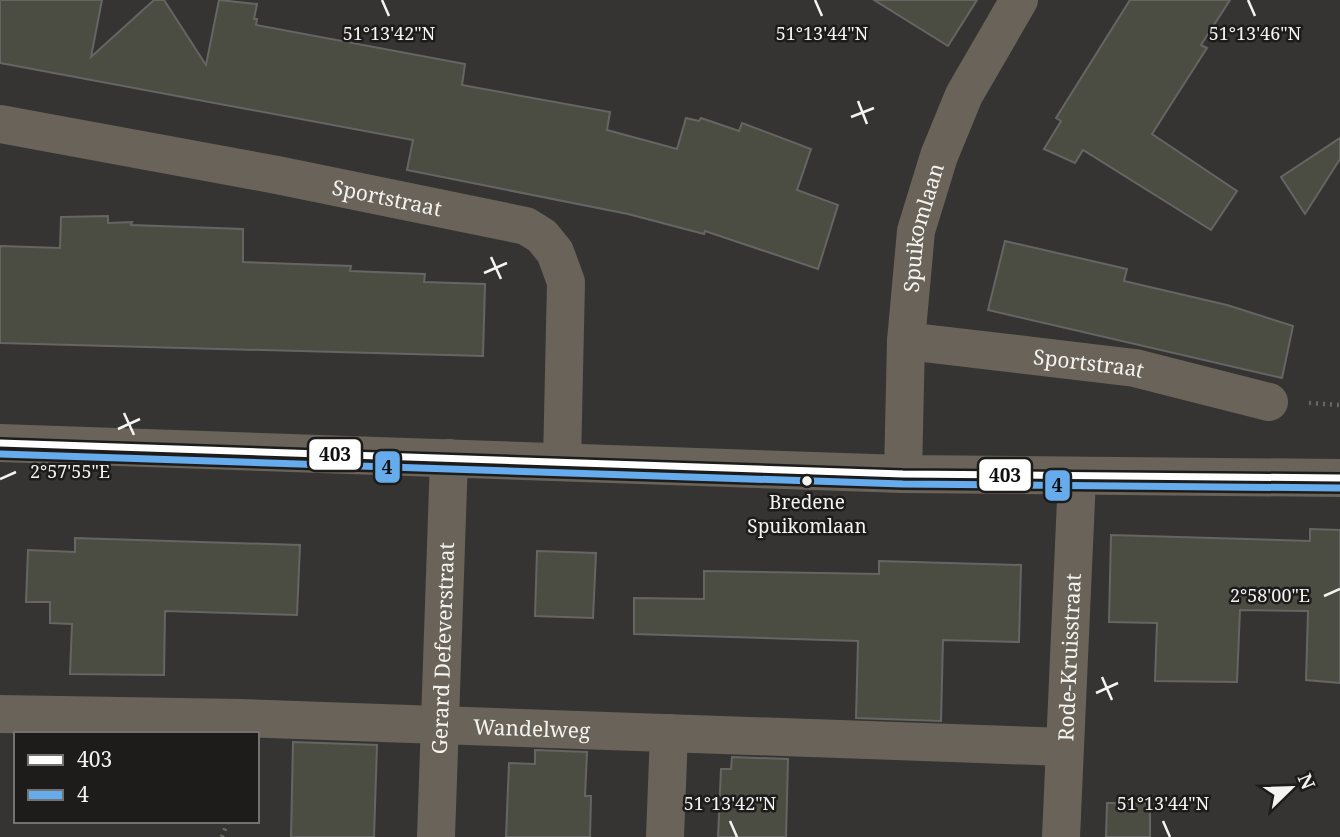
<svg xmlns="http://www.w3.org/2000/svg" width="1340" height="837" viewBox="0 0 1340 837" font-family="'Noto Serif',serif">
<style>
.building{fill:#4b4c42;stroke:#656664;stroke-width:2}
.lines{fill:none;stroke-linecap:round;stroke-linejoin:round}
.path{stroke:#6b6661;stroke-width:4.5;stroke-dasharray:2 5;stroke-linecap:butt}
.minor{stroke:#696359;stroke-width:38}
.bus-1-casing{stroke:#1d1c1b;stroke-width:12}
.bus-2-casing{stroke:#1d1c1b;stroke-width:12}
.bus-1{stroke:#fff;stroke-width:7}
.bus-2{stroke:#66aced;stroke-width:7}
.ticks{fill:none;stroke:#f3f3f0;stroke-width:2.5}
.bus-dot{fill:#f3f3f0;stroke:#1d1c1b;stroke-width:2.5}
.labels{text-anchor:middle;dominant-baseline:central;stroke-width:5;stroke-linejoin:round;paint-order:stroke}
.bus-label{font-size:19px;fill:#f3f3f0;stroke:#1d1c1b}
.street-label{font-size:21px;fill:#f3f3f0;stroke:#1d1c1b}
.ticks-label{font-size:18px;text-anchor:middle;fill:#f3f3f0;stroke:#1d1c1b;stroke-width:5;stroke-linejoin:round;paint-order:stroke}
.line-badge{stroke:#1d1c1b;stroke-width:2.5}
.pale-badge-label{font-size:19px;text-anchor:middle;font-weight:bold;fill:#111}
</style>
<rect width="100%" height="100%" fill="#353432"/>
<g class="building">
<path d="M0,0H102L91,57L154,0H164L206,65L219,0L257,4L254,19H257L256,25L465,64L462,85L610,112L607,130L677,149L686,118L699,121L701,118L739,131L742,123L811,149L797,190L838,205L818,269L705,231L704,234L628,214L407,170L413,140L0,63Z"/>
<path d="M874,0H977L948,46Z"/>
<path d="M1130,0H1230L1201,45L1207,48L1152,134L1237,191L1211,230L1083,150L1075,163L1044,149L1061,121L1056,118Z"/>
<path d="M1340,138V159L1305,214L1281,177Z"/>
<path d="M108,216V223L132,222L131,225L243,229V262L351,266L350,271L425,274L424,282L485,284L483,356L0,343V246L60,248L61,217Z"/>
<path d="M1005,241L1127,269L1124,281L1227,305L1293,326L1282,378L988,310Z"/>
<path d="M1310,529L1340,530V683L1306,680L1308,611L1240,610L1237,682L1155,681L1157,623L1109,622L1111,535L1310,541Z"/>
<path d="M75,538L300,545L297,615L165,611L164,675L70,674L72,624L50,623V602H26L28,550L75,552Z"/>
<path d="M537,551L596,553L593,618L535,616Z"/>
<path d="M879,561L1021,565L1019,642L943,640L941,721L856,718L858,641L634,634V598L704,599V571L879,574Z"/>
<path d="M293,742L377,745L374,837H291Z"/>
<path d="M535,750L587,752L585,796H591L590,837H506L509,763L535,764Z"/>
<path d="M732,757L788,759L786,837H718L721,769H731Z"/>
<path d="M1107,803H1150V837H1106Z"/>
</g>
<g class="lines">
<g class="path">
<path d="M1309,403L1340,405"/>
<path d="M222,837L228,821"/>
</g>
<g class="minor">
<path id="s1" d="M0,124L277,175L526,226L542,236L555,252L566,282L562,462"/>
<path id="s2" d="M906,341L1135,368L1269,402"/>
<path d="M0,443L903,474L1340,478"/>
<path id="s3" d="M903,474L906,341L916,231L939,156L964,95L1019,0"/>
<path id="s4" d="M0,714L241,718L1064,747"/>
<path id="s5" d="M436,837L449,458"/>
<path d="M665,837L669,733"/>
<path id="s6" d="M1061,837L1077,478"/>
</g>
<g class="bus-1-casing">
<path id="bus-1" d="M0,443L903,474L1340,478"/>
</g>
<g class="bus-2-casing">
<path id="bus-2" d="M0,454L903,484L1340,488"/>
</g>
<use href="#bus-1" class="bus-1"/>
<use href="#bus-2" class="bus-2"/>
</g>
<path class="ticks" d="M382,0L389,16M815,0L822,16M1248,0L1255,16M858,101L867,124M851,117L874,108M491,257L501,279M484,273L507,263M124,413L134,435M118,429L140,419M0,479L16,472M1324,596L1340,589M1102,677L1112,700M1096,693L1118,683M730,821L737,837M1163,821L1170,837"/>
<circle class="bus-dot" cx="807" cy="481" r="6"/>
<g class="labels">
<g class="bus-label">
<text x="807" y="502">Bredene<tspan x="807" dy="24">Spuikomlaan</tspan></text>
</g>
<g class="street-label">
<text stroke="none"><textPath href="#s1" startOffset="394">Sportstraat</textPath></text>
<text stroke="none"><textPath href="#s3" startOffset="248">Spuikomlaan</textPath></text>
<text stroke="none"><textPath href="#s2" startOffset="184">Sportstraat</textPath></text>
<text stroke="none"><textPath href="#s5" startOffset="189">Gerard Defeverstraat</textPath></text>
<text stroke="none"><textPath href="#s6" startOffset="180">Rode-Kruisstraat</textPath></text>
<text stroke="none"><textPath href="#s4" startOffset="532">Wandelweg</textPath></text>
</g>
</g>
<g class="ticks-label">
<text x="389" y="40">51°13'42"N</text>
<text x="822" y="40">51°13'44"N</text>
<text x="1255" y="40">51°13'46"N</text>
<text x="70" y="478">2°57'55"E</text>
<text x="1270" y="602">2°58'00"E</text>
<text x="730" y="810">51°13'42"N</text>
<text x="1163" y="810">51°13'44"N</text>
</g>
<g class="line-badge">
<rect x="308" y="438" width="54" height="33" rx="7" fill="#fff"/>
<rect x="374" y="450" width="27" height="34" rx="7" fill="#66aced"/>
<rect x="978" y="458" width="54" height="34" rx="7" fill="#fff"/>
<rect x="1044" y="469" width="27" height="33" rx="7" fill="#66aced"/>
</g>
<g class="pale-badge-label">
<text x="335" y="461">403</text>
<text x="387" y="474">4</text>
<text x="1005" y="482">403</text>
<text x="1057" y="492">4</text>
</g>
<rect x="14" y="732" width="245" height="91" fill="#1d1c1b" stroke="#737270" stroke-width="2"/>
<rect x="28" y="755" width="35" height="10" fill="#ffffff" stroke="#737270" stroke-width="2"/>
<text x="77" y="767" font-size="21" fill="#f3f3f0">403</text>
<rect x="28" y="790" width="35" height="10" fill="#66aced" stroke="#737270" stroke-width="2"/>
<text x="77" y="802" font-size="21" fill="#f3f3f0">4</text>
<g transform="translate(1291 788) rotate(67)" stroke="#1d1c1b" stroke-width="5" paint-order="stroke">
<path d="M0-5L12 26L0 18L-12 26Z" fill="#f3f3f0"/>
<text y="-10" font-size="19" font-weight="bold" text-anchor="middle" fill="#f3f3f0">N</text>
</g>
</svg>
